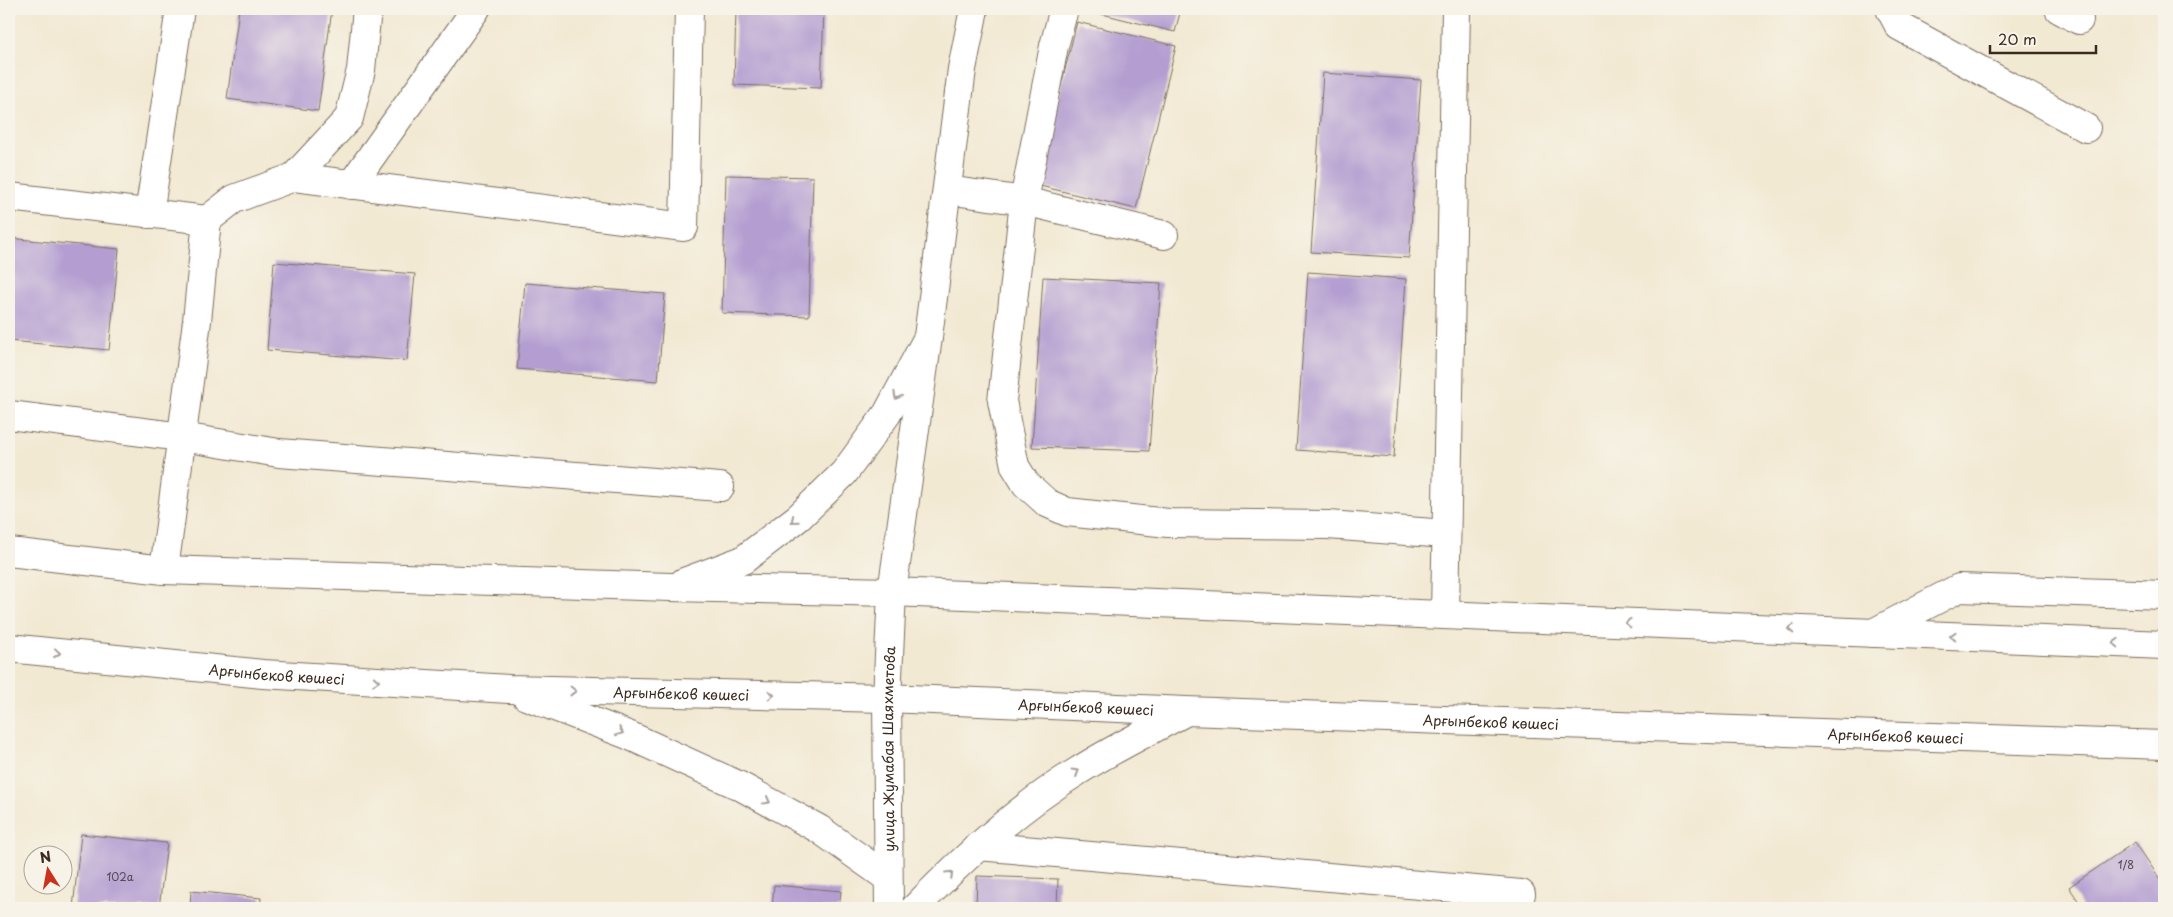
<svg xmlns="http://www.w3.org/2000/svg" width="2173" height="917" viewBox="0 0 2173 917" font-family="'Playpen Sans',sans-serif">
<style>
.building{fill:#b49ed1}
.lines{fill:none;stroke-linecap:round;stroke-linejoin:round}
.minor-casing{stroke:#7b6d5d;stroke-width:30}
.major-casing{stroke:#7b6d5d;stroke-width:30}
.minor{stroke:#fff;stroke-width:28}
.major{stroke:#fff;stroke-width:28}
.oneway{stroke:#a79f9a}
.labels{text-anchor:middle;dominant-baseline:central;stroke-width:4.5;stroke-linejoin:round;paint-order:stroke}
.number-label{font-size:11px;fill:#59474b}
.street-label{font-size:14px;fill:#3b2a1e;stroke:#f7f3e8}
</style>
<rect width="100%" height="100%" fill="#f7f3e8"/>
<filter id="ink" filterUnits="userSpaceOnUse"><feTurbulence type="fractalNoise" baseFrequency=".02" numOctaves="2"/><feDisplacementMap in="SourceGraphic" scale="10" xChannelSelector="R" yChannelSelector="G"/><feConvolveMatrix kernelMatrix="1 2 1 2 8 2 1 2 1" color-interpolation-filters="sRGB"/></filter>
<filter id="wash" filterUnits="userSpaceOnUse"><feTurbulence type="fractalNoise" baseFrequency=".0096" numOctaves="4" result="noise"/><feDisplacementMap in="SourceGraphic" scale="20" xChannelSelector="R" yChannelSelector="G"/><feGaussianBlur stdDeviation="1.12" result="paint"/><feColorMatrix in="noise" values="0 0 0 0 0 0 0 0 0 0 0 0 0 0 0 0 0 1.4 0 .05"/><feComposite in="paint" operator="in"/></filter>
<g filter="url(#wash)">
<rect width="100%" height="100%" fill="#f2e9d3"/>
<g id="blocks">
<g class="building">
<path d="M239,9H332L318,111L227,99Z"/>
<path d="M736,9H824L821,88L734,85Z"/>
<path d="M1082,9H1181L1175,32Z"/>
<path d="M1077,22L1176,46L1136,209L1036,185Z"/>
<path d="M1323,73L1421,80L1409,258L1311,252Z"/>
<path d="M726,175L813,177L809,316L722,313Z"/>
<path d="M9,238L119,249L109,350L9,341Z"/>
<path d="M274,262L415,274L407,361L267,350Z"/>
<path d="M1308,272L1406,279L1394,457L1296,450Z"/>
<path d="M1043,277L1161,283L1149,451L1032,447Z"/>
<path d="M525,283L665,294L658,381L517,369Z"/>
<path d="M81,834L167,843L159,908H73Z"/>
<path d="M2135,842L2164,885V908H2083L2069,887Z"/>
<path d="M977,876L1058,879L1057,908H976Z"/>
<path d="M774,885L841,891L839,908H772Z"/>
<path d="M191,891L261,898L260,908H190Z"/>
</g>
</g>
</g>
<g filter="url(#ink)">
<use href="#blocks" fill-opacity="0" stroke="#7b6d5d" stroke-width="1"/>
<g class="lines">
<g class="minor-casing">
<g id="minor">
<path d="M1064,9L1054,46L1024,201L1002,401L1015,466L1026,484L1047,503L1067,512L1168,523L1328,525L1446,534"/>
<path d="M1890,9L1899,26L2086,128"/>
<path d="M2059,9L2079,20"/>
<path d="M294,177L349,118L361,70L367,9"/>
<path d="M351,185L476,9"/>
<path d="M947,190L1024,201L1164,235"/>
<path d="M9,197L207,220L197,321L164,570"/>
<path d="M149,214L180,9"/>
<path d="M207,220L234,199L294,177L684,227L689,9"/>
<path d="M9,415L182,437L279,453L720,487"/>
<path d="M1445,615L1456,9"/>
<path d="M1873,633L1959,588L2164,595"/>
<path d="M978,846L1521,894"/>
<path id="s1" d="M889,908L887,698L892,592L928,337L962,69L974,9"/>
</g>
</g>
<g class="major-casing">
<g id="major">
<path d="M9,552L164,570L670,587L892,592L2164,645"/>
<path d="M684,582L743,560L799,517L844,473L887,414L928,337"/>
<path id="s2" d="M9,648L263,674L509,689L887,698L1186,711L2164,745"/>
<path d="M526,696L628,735L740,786L819,829L888,878"/>
<path d="M915,908C963,858 1015,810 1075,773C1110,750 1148,732 1185,712"/>
</g>
</g>
<use href="#minor" class="minor"/>
<use href="#major" class="major"/>
</g>
<defs><path id="oneway-chevron" d="M-2-3.5L2.5 0L-2 3.5" fill="none" stroke-width="1.6" stroke-linecap="round" stroke-linejoin="round" transform="scale(1.25)"/></defs>
<g class="oneway">
<use href="#oneway-chevron" transform="translate(897 396) rotate(118)"/>
<use href="#oneway-chevron" transform="translate(794 520) rotate(141)"/>
<use href="#oneway-chevron" transform="translate(1628 623) rotate(-178)"/>
<use href="#oneway-chevron" transform="translate(1791 629) rotate(-178)"/>
<use href="#oneway-chevron" transform="translate(1953 636) rotate(-178)"/>
<use href="#oneway-chevron" transform="translate(2116 643) rotate(-178)"/>
<use href="#oneway-chevron" transform="translate(57 653) rotate(6)"/>
<use href="#oneway-chevron" transform="translate(376 681) rotate(4)"/>
<use href="#oneway-chevron" transform="translate(573 691) rotate(1)"/>
<use href="#oneway-chevron" transform="translate(771 695) rotate(1)"/>
<use href="#oneway-chevron" transform="translate(620 732) rotate(21)"/>
<use href="#oneway-chevron" transform="translate(1076 772) rotate(-31)"/>
<use href="#oneway-chevron" transform="translate(767 801) rotate(29)"/>
<use href="#oneway-chevron" transform="translate(950 874) rotate(-44)"/>
</g>
</g>
<g class="labels">
<g class="number-label">
<text x="2126" y="864">1/8</text>
<text x="120" y="876">102а</text>
</g>
<g class="street-label">
<text stroke="none"><textPath href="#s2" startOffset="269">Арғынбеков көшесі</textPath></text>
<text stroke="none"><textPath href="#s2" startOffset="674">Арғынбеков көшесі</textPath></text>
<text stroke="none"><textPath href="#s2" startOffset="1079">Арғынбеков көшесі</textPath></text>
<text stroke="none"><textPath href="#s2" startOffset="1484">Арғынбеков көшесі</textPath></text>
<text stroke="none"><textPath href="#s2" startOffset="1889">Арғынбеков көшесі</textPath></text>
<text stroke="none"><textPath href="#s1" startOffset="159">улица Жумабая Шаяхметова</textPath></text>
</g>
</g>
<rect width="2173" height="917" fill="none" stroke="#f7f3e8" stroke-width="30"/>
<g transform="translate(48 870) rotate(349)"><circle r="24" fill="#f7f3e8" stroke="#aca397"/>
<path d="M0-4L9 19L0 12L-9 19Z" fill="#c8321e"/>
<text y="-8" font-size="14" font-weight="bold" text-anchor="middle" fill="#3b2a1e">N</text>
</g>
<path d="M1990 45v8h106v-8" fill="none" stroke="#3b2a1e" stroke-width="2.5"/>
<text x="1998" y="45" font-size="15" fill="#3b2a1e" stroke="#f7f3e8" stroke-width="4" paint-order="stroke">20 m</text>
</svg>
